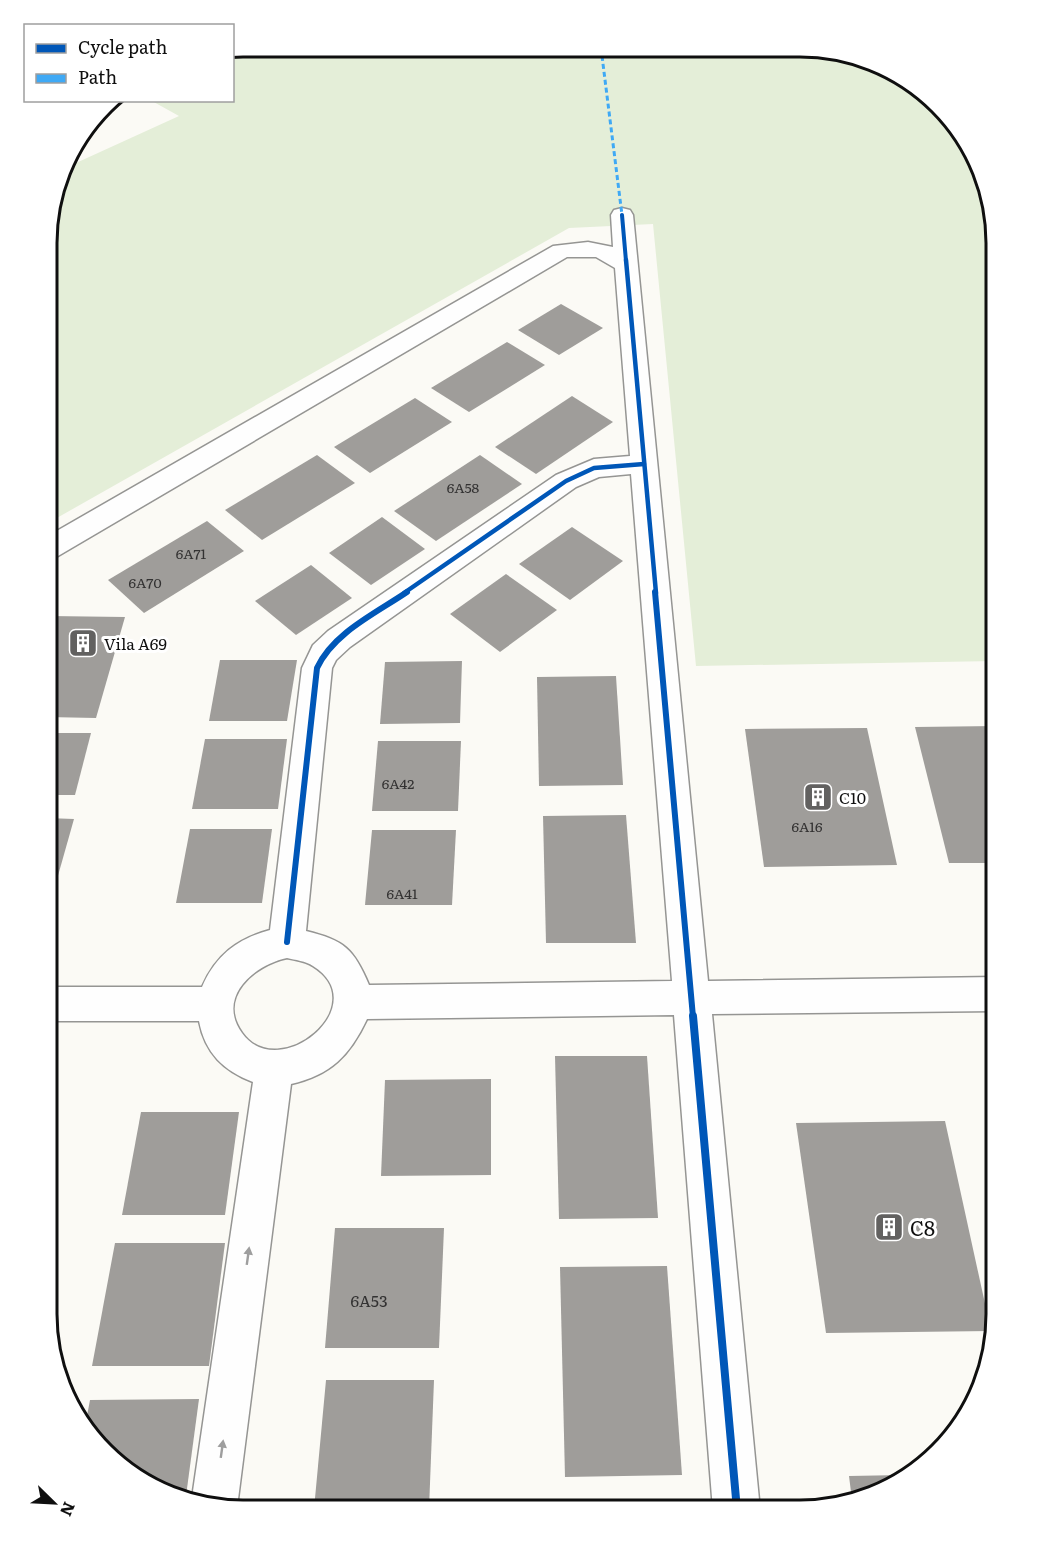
<svg xmlns="http://www.w3.org/2000/svg" width="1043" height="1557" viewBox="0 0 1043 1557" font-family="Literata,serif">
<style>
.green{fill:#e4eed8}
.building{fill:#9f9d9a}
.lines{fill:none;stroke-linecap:round;stroke-linejoin:round}
.street-casing{stroke:#959593;stroke-width:3}
.street{fill:#fefefe;fill-rule:evenodd}
.quiet{stroke:#3fa9f5;stroke-width:3;stroke-dasharray:5 3;stroke-linecap:butt}
.cycleway-far3-casing{stroke:#fff;stroke-width:6}
.cycleway-far2-casing{stroke:#fff;stroke-width:8}
.cycleway-far1-casing{stroke:#fff;stroke-width:10}
.cycleway-casing{stroke:#fff;stroke-width:11}
.cycleway-far3{stroke:#0057b8;stroke-width:4}
.cycleway-far2{stroke:#0057b8;stroke-width:4.5}
.cycleway-far1{stroke:#0057b8;stroke-width:6}
.cycleway{stroke:#0057b8;stroke-width:8}
.oneway{fill:#9e9e9e}
.labels{text-anchor:middle;dominant-baseline:central;stroke-width:6;stroke-linejoin:round;paint-order:stroke}
.number-label{font-size:14px;fill:#333232}
.poi-label{font-size:16px;fill:#0f0f0f;stroke:#fff;text-anchor:start}
.near-number-label{font-size:16px;fill:#333232}
.near-poi-label{font-size:20px;fill:#0f0f0f;stroke:#fff;text-anchor:start}
.rim{fill:none;stroke:#0f0f0f;stroke-width:3}
</style>
<rect width="100%" height="100%" fill="#fbfaf5"/>
<path class="green" d="M243,47L826,48L920,87L981,167L996,243V661L696,666L653,224L569,228L48,523V217L65,168L179,116L152,101L232,100L233,48Z"/>
<g class="building">
<path d="M561,304L603,328L559,355L518,330Z"/>
<path d="M507,342L545,365L469,412L431,388Z"/>
<path d="M572,396L613,422L536,474L495,447Z"/>
<path d="M415,398L452,422L370,473L334,447Z"/>
<path d="M317,455L355,483L262,540L225,510Z"/>
<path d="M480,455L522,484L436,541L394,511Z"/>
<path d="M382,517L425,549L371,585L329,553Z"/>
<path d="M207,521L244,551L144,613L108,580Z"/>
<path d="M572,527L623,561L570,600L519,564Z"/>
<path d="M311,565L352,598L296,635L255,601Z"/>
<path d="M506,574L557,610L500,652L450,614Z"/>
<path d="M49,616L125,617L96,718L47,717Z"/>
<path d="M220,660H297L287,721H209Z"/>
<path d="M462,661L460,723L380,724L385,662Z"/>
<path d="M616,676L623,785L539,786L537,677Z"/>
<path d="M996,726V863H949L915,727Z"/>
<path d="M867,728L897,865L764,867L745,729Z"/>
<path d="M47,733H91L75,795H47Z"/>
<path d="M205,739H287L278,809H192Z"/>
<path d="M378,741H461L458,811H372Z"/>
<path d="M626,815L636,943H546L543,816Z"/>
<path d="M47,818L74,819L48,911H47Z"/>
<path d="M190,829H272L262,903H176Z"/>
<path d="M372,830H456L452,905H365Z"/>
<path d="M555,1056H647L658,1218L559,1219Z"/>
<path d="M491,1079V1175L381,1176L385,1080Z"/>
<path d="M141,1112H239L225,1215H122Z"/>
<path d="M945,1121L991,1331L826,1333L796,1123Z"/>
<path d="M335,1228H444L439,1348H325Z"/>
<path d="M115,1243H225L209,1366H92Z"/>
<path d="M667,1266L682,1475L565,1477L560,1267Z"/>
<path d="M326,1380H434L429,1509H314Z"/>
<path d="M199,1399L186,1496L124,1470L86,1421L90,1400Z"/>
<path d="M902,1475L876,1495L852,1500L849,1476Z"/>
</g>
<g class="lines">
<g class="street-casing">
<path id="street" d="M622,208L630,210L633,215L708,981L996,977V1011L712,1014L760,1510H713L674,1015L367,1019C350,1055 331,1075 291,1084L237,1507L218,1509L192,1498L253,1082C224,1071 205,1053 199,1021H47V987H202C216,955 237,939 270,930L302,668L313,645L328,631L556,475L594,459L630,456L615,268L596,257H567L58,556L48,559V536L553,246L588,242L613,247L611,215L614,210ZM631,474L672,981L369,985C354,949 344,940 306,931L332,668L336,660L350,647L576,487L599,477ZM287,958C295,960 306,961 313,966C376,1005 279,1085 242,1033C216,997 254,965 287,958Z"/>
</g>
<use href="#street" class="street"/>
<path class="quiet" d="M601,48L622,215"/>
<g class="cycleway-far3-casing">
<path id="cycleway-far3" d="M622,215L626,261"/>
</g>
<g class="cycleway-far2-casing">
<g id="cycleway-far2">
<path d="M626,260L656,593"/>
<path d="M404,593L566,481L594,468L644,464"/>
</g>
</g>
<g class="cycleway-far1-casing">
<g id="cycleway-far1">
<path d="M655,592L693,1017"/>
<path d="M287,942L317,668C333,633 376,613 407,592"/>
</g>
</g>
<g class="cycleway-casing">
<path id="cycleway" d="M693,1016L737,1510"/>
</g>
<use href="#cycleway-far3" class="cycleway-far3"/>
<use href="#cycleway-far2" class="cycleway-far2"/>
<use href="#cycleway-far1" class="cycleway-far1"/>
<use href="#cycleway" class="cycleway"/>
</g>
<defs><path id="oneway-solid" d="M-6-.8H1V-3.2L6.5 0L1 3.2V.8H-6Z" transform="scale(1.5)"/></defs>
<g class="oneway">
<use href="#oneway-solid" transform="translate(248 1256) rotate(-82)"/>
<use href="#oneway-solid" transform="translate(222 1449) rotate(-82)"/>
</g>
<defs>
<g id="building-square" transform="scale(1.5)"><rect x="-9" y="-9" width="18" height="18" rx="4" fill="#626160" stroke="#fff"/><path d="M-4-6H4V6H1V3H-1V6H-4ZM-2.5-4.3h1.7v1.8h-1.7ZM.8-4.3h1.7v1.8H.8ZM-2.5-1h1.7V.8h-1.7ZM.8-1h1.7V.8H.8Z" fill="#fff"/></g>
</defs>
<g fill-rule="evenodd">
<use href="#building-square" x="83" y="643"/>
<use href="#building-square" x="818" y="797"/>
<use href="#building-square" x="889" y="1227"/>
</g>
<g class="labels">
<g class="number-label">
<text x="463" y="487">6A58</text>
<text x="191" y="553">6A71</text>
<text x="145" y="582">6A70</text>
<text x="398" y="783">6A42</text>
<text x="807" y="826">6A16</text>
<text x="402" y="893">6A41</text>
</g>
<g class="poi-label">
<text x="104" y="643">Vila A69</text>
<text x="839" y="797">C10</text>
</g>
<g class="near-number-label">
<text x="369" y="1300">6A53</text>
</g>
<g class="near-poi-label">
<text x="910" y="1227">C8</text>
</g>
</g>
<path d="M0 0H1043V1557H0ZM243 57H800A186 186 0 0 1 986 243V1314A186 186 0 0 1 800 1500H243A186 186 0 0 1 57 1314V243A186 186 0 0 1 243 57Z" fill="#fff" fill-rule="evenodd"/>
<path class="rim" d="M243 57H800A186 186 0 0 1 986 243V1314A186 186 0 0 1 800 1500H243A186 186 0 0 1 57 1314V243A186 186 0 0 1 243 57Z"/>
<rect x="24" y="24" width="210" height="78" fill="#ffffff" stroke="#9f9f9f" stroke-width="1.5"/>
<rect x="36" y="44" width="30" height="9" fill="#0057b8" stroke="#9f9f9f" stroke-width="1.5"/>
<text x="78" y="54" font-size="18" fill="#0f0f0f">Cycle path</text>
<rect x="36" y="74" width="30" height="9" fill="#3fa9f5" stroke="#9f9f9f" stroke-width="1.5"/>
<text x="78" y="84" font-size="18" fill="#0f0f0f">Path</text>
<g transform="translate(54 1503) rotate(114)" stroke="#ffffff" stroke-width="4.5" paint-order="stroke">
<path d="M0-4.5L10 22L0 15L-10 22Z" fill="#0f0f0f"/>
<text y="-9" font-size="16" font-weight="bold" text-anchor="middle" fill="#0f0f0f">N</text>
</g>
</svg>
